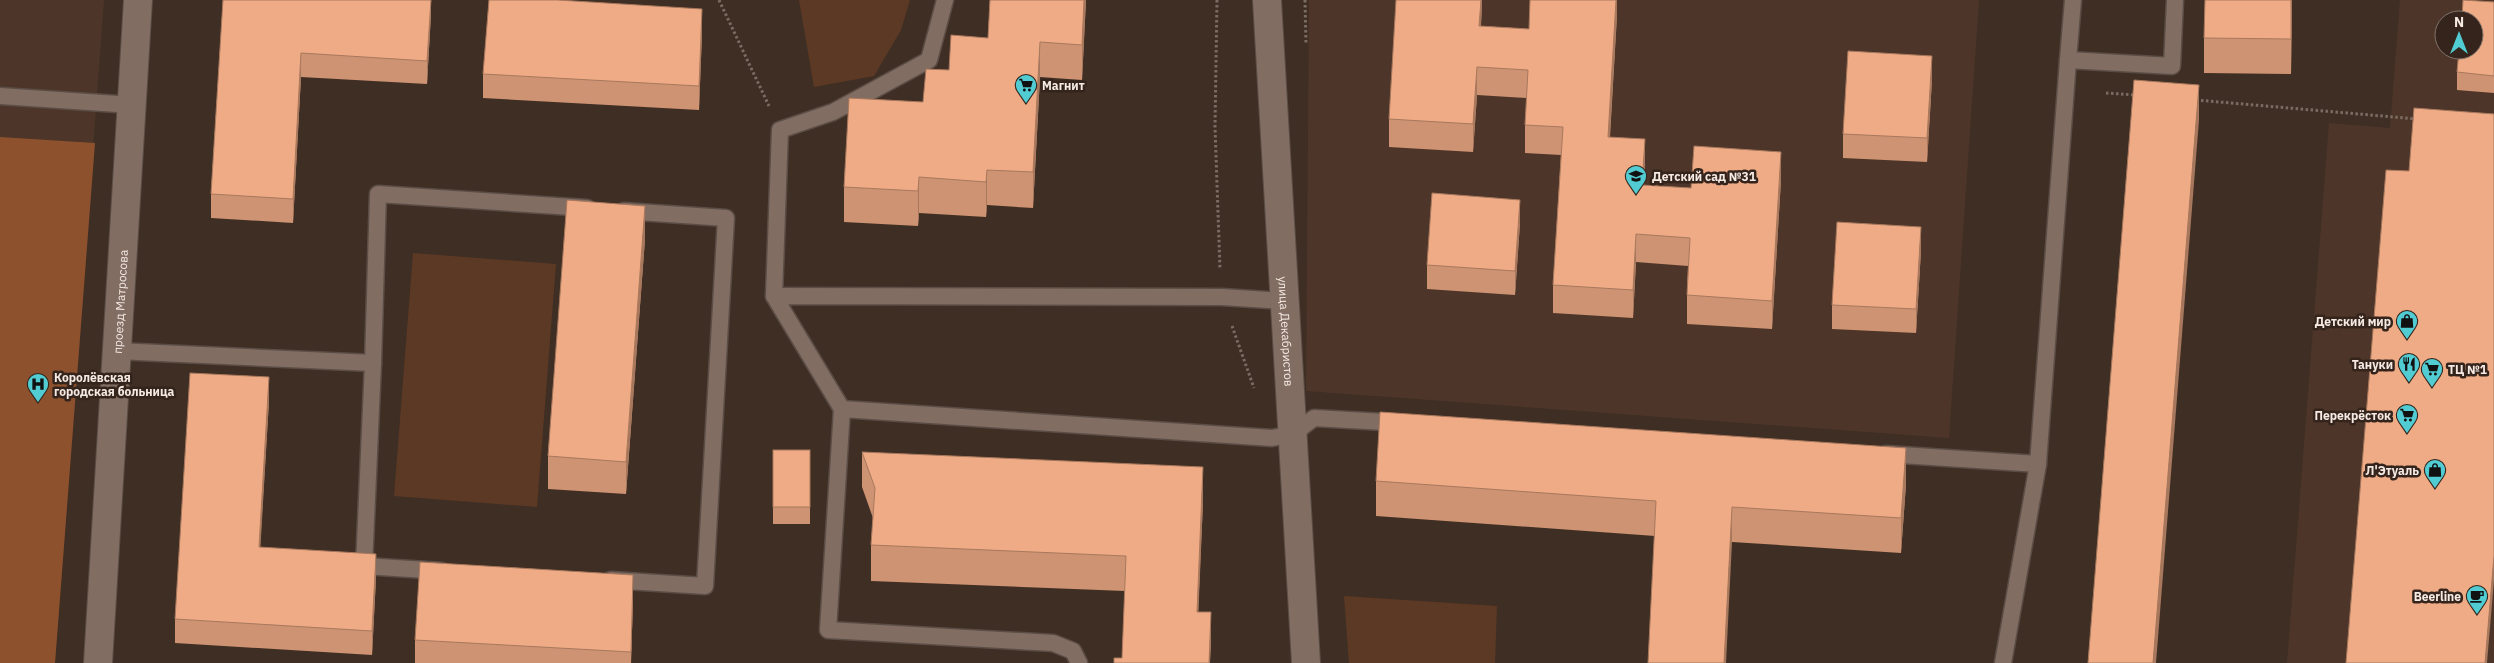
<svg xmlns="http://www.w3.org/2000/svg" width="2494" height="663" viewBox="0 0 2494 663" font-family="'IBM Plex Sans',sans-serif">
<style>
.built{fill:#4d3629;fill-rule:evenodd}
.green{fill:#5c3924}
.forest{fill:#8e512d}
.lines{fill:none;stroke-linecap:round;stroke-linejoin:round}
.lane-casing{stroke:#5b4d45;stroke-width:19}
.street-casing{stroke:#5b4d45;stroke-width:30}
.path{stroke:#7b6c63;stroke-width:3;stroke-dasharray:2.5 2.5;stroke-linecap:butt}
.lane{stroke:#816d62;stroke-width:16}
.street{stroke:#816d62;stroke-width:28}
.wall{fill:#ce9372}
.shaded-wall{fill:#a7785d}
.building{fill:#efab85;stroke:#a7785d}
.labels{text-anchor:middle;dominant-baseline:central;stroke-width:5;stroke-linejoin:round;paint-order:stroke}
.poi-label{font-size:12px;font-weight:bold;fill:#f5eae4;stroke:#34241b;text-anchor:end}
.street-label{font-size:12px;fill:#f5eae4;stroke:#34241b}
</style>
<rect width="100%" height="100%" fill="#3f2e24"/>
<g class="built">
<path d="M0,0H104L55,663H0Z"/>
<path d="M1309,0H1979L1949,438L1306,391Z"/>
<path d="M2400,0H2494V663H2287L2329,123L2390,128ZM2444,20H2474V50H2444Z"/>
</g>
<g class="green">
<path d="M799,0H910L901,30L874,76L814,87Z"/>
<path d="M413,253L556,264L537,507L394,496Z"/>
<path d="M1344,596L1497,606L1495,663H1349Z"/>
</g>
<path class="forest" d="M0,137L95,143L55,663H0Z"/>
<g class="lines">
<g class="lane-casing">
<g id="lane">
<path d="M2068,60L2073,0"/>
<path d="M0,96L132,105"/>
<path d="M774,296L780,130L833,112L929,60L945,0"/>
<path d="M117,351L373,363L364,566L442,571"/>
<path d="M373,363L378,194L587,208"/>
<path d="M842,409L774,296L1222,297L1285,301"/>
<path d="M1886,454L2038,464"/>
<path d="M611,580L705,586L726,218L624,211"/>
<path d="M1079,663L1073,651L1053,643L828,630L842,409L1272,438L1293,434L1314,418L1402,423"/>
<path d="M2003,663L2038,464L2068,60L2172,66L2175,0"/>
</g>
</g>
<g class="street-casing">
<g id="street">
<path id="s1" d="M1267,0L1306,663"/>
<path id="s2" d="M98,663L138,0"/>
</g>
</g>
<g class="path">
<path d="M719,0L769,106"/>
<path d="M1217,0L1215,127L1220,269"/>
<path d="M1305,0L1306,44"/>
<path d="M2106,93L2135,95"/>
<path d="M2196,100L2417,119"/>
<path d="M1232,326L1254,388"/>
</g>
<use href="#lane" class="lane"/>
<use href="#street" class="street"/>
</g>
<g class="wall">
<path d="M223,0H431V14L427,84L301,77L293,223L211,218V194Z"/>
<path d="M990,0H1086L1082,80L1040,77L1033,208L987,205L986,217L919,213L918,226L844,222V187L923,102L949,70L988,38Z"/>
<path d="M1482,0L1481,26L1529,29L1617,0V15L1610,137L1645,167L1644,185L1691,188L1781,180L1772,329L1687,324V295L1688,266L1636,262L1633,318L1553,313V285L1561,155L1525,153V125L1527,98L1477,95L1473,152L1389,147V119Z"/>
<path d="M2292,0L2291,74L2204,73V38Z"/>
<path d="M2494,2V93L2457,90V72Z"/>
<path d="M702,33L699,110L483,98V74Z"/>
<path d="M1932,80L1927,162L1843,158V134Z"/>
<path d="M1520,223L1515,295L1427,289V265Z"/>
<path d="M645,239L626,494L548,489V456Z"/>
<path d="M1921,251L1916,333L1832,329V305Z"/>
<path d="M269,401L260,547L376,578L372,655L175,643V619Z"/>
<rect x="773" y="450" width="37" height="74"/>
<path d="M862,452L1203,502L1198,612L1211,648L1122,658L1125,591L871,581V545L873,518L862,487Z"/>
<path d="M1376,481L1906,484L1901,553L1732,542L1655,536L1376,516Z"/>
<path d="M633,598L631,663H415V640Z"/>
</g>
<g class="shaded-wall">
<path d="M431,0V14L427,84V61Z"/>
<path d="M1084,0H1086L1082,80V45Z"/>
<path d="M1481,0H1482V7L1479,54V26Z"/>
<path d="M1616,0H1617V15L1608,165V137Z"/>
<path d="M2291,0H2292L2291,74Z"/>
<path d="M702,9V33L699,110V86Z"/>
<path d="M1040,42V77L1033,208V172Z"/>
<path d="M301,53V77L293,223V199Z"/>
<path d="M1932,56V80L1927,162V138Z"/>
<path d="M1477,67V95L1473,152V124Z"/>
<path d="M2199,85V120L2156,663H2153Z"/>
<path d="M1645,139V167L1642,213V185Z"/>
<path d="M1781,152V180L1772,329V301Z"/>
<path d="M987,170V205L986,217V182Z"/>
<path d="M919,177V213L918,226V191Z"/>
<path d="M1520,200V223L1515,295V271Z"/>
<path d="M645,206V239L626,494V462Z"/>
<path d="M1921,227V251L1916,333V309Z"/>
<path d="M1636,234V262L1633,318V290Z"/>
<path d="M269,377V401L259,571V547Z"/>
<path d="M1906,448V484L1901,553V518Z"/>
<path d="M1203,467V502L1197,647V612Z"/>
<path d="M1732,507V542L1726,663H1724Z"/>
<path d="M376,554V578L372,655V631Z"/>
<path d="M2494,556V580L2487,663H2485Z"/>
<path d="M633,575V598L631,663V652Z"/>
<path d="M1211,612V648L1210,663H1209Z"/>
</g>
<g class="building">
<path d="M223,0H431L427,61L301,53L293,199L211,194Z"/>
<path d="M489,0H558L702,9L699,86L483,74Z"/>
<path d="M990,0H1084L1082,45L1040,42L1033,172L987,170L986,182L919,177L918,191L844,187L849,98L923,102L926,69L949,70L951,35L988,38Z"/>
<path d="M1396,0H1481L1479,26L1529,29L1530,0H1616L1608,137L1645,139L1642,185L1691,188L1694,146L1781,152L1772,301L1687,295L1690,238L1636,234L1633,290L1553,285L1563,127L1525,125L1528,70L1477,67L1473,124L1389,119Z"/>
<path d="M2205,0H2291V39L2204,38Z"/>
<path d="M2463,0L2494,2V76L2457,72L2459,50H2474V20H2462Z"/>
<path d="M1848,51L1932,56L1927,138L1843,134Z"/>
<path d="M2134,80L2199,85L2153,663H2088Z"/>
<path d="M2414,108L2494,114V556L2485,663H2346L2386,170L2409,171Z"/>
<path d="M1432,193L1520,200L1515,271L1427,265Z"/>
<path d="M567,200L645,206L626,462L548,456Z"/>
<path d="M1837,222L1921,227L1916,309L1832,305Z"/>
<path d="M190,373L269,377L259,547L376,554L372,631L175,619Z"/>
<path d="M1380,412L1906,448L1901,518L1732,507L1724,663H1648L1656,501L1376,481Z"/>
<rect x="773" y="450" width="37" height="57"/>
<path d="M862,452L1203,467L1197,612H1211L1209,663H1114V658H1122L1126,556L871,545L875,488Z"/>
<path d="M420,562L633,575L631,652L415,640Z"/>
</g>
<defs>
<g id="supermarket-pin" transform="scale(1.125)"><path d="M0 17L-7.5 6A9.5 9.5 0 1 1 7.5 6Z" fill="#51ccd2" stroke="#34241b"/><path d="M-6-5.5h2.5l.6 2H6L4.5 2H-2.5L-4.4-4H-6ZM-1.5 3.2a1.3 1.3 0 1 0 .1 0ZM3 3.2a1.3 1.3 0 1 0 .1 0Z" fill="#111"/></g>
<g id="school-pin" transform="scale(1.125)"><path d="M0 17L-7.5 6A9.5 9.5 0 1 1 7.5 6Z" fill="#51ccd2" stroke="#34241b"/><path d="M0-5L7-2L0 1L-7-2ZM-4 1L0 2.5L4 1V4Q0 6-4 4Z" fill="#111"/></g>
<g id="shop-pin" transform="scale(1.125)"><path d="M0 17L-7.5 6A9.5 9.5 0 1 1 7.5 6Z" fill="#51ccd2" stroke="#34241b"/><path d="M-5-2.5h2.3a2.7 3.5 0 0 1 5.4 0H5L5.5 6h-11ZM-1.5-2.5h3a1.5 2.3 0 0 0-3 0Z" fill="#111"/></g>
<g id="restaurant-pin" transform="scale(1.125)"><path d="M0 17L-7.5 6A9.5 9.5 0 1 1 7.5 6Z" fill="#51ccd2" stroke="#34241b"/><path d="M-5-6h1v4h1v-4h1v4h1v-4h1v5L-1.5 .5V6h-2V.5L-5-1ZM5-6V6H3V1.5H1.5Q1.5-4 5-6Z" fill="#111"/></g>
<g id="hospital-pin" transform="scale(1.125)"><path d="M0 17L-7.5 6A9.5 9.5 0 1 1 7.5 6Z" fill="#51ccd2" stroke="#34241b"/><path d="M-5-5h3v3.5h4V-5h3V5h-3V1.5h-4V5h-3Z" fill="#111"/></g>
<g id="cafe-pin" transform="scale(1.125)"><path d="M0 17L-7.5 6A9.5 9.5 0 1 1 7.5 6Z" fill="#51ccd2" stroke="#34241b"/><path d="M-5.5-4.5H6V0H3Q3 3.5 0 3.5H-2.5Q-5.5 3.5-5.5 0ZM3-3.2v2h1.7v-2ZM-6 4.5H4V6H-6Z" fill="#111"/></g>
</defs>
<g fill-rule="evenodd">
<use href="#supermarket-pin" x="1026" y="85"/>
<use href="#school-pin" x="1636" y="176"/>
<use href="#shop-pin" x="2407" y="321"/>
<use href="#restaurant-pin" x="2409" y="364"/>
<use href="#supermarket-pin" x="2432" y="369"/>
<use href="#hospital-pin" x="38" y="384"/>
<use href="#supermarket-pin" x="2407" y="415"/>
<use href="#shop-pin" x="2435" y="470"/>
<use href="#cafe-pin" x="2477" y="596"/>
</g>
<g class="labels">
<g class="poi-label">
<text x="1042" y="85" text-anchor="start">Магнит</text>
<text x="1652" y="176" text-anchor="start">Детский сад №31</text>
<text x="2391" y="321">Детский мир</text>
<text x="2393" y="364">Тануки</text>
<text x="2448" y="369" text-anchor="start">ТЦ №1</text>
<text x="54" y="377" text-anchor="start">Королёвская<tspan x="54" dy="14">городская больница</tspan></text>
<text x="2391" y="415">Перекрёсток</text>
<text x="2419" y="470">Л'Этуаль</text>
<text x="2461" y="596">Beerline</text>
</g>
<g class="street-label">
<text stroke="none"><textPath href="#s2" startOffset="362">проезд Матросова</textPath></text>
<text stroke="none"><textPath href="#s1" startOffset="332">улица Декабристов</textPath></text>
</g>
</g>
<g transform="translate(2459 35)"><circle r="24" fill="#34241b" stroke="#81736b"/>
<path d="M0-4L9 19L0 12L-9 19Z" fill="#51ccd2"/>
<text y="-8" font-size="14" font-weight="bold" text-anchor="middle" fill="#f5eae4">N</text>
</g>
</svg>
